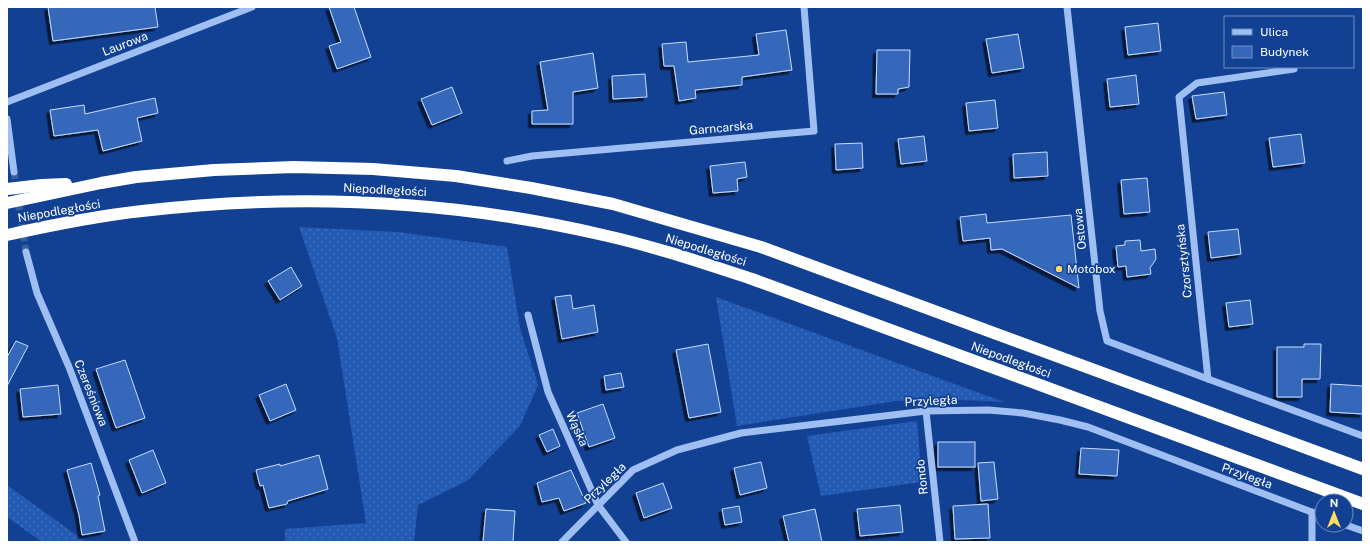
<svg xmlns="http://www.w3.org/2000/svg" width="1370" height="549" viewBox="0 0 1370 549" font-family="'Public Sans',sans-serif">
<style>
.grass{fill:url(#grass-dots)}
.building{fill:#3568bb;stroke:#c7dcfd;filter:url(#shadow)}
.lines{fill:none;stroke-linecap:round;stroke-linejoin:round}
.minor-tunnel{stroke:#365ea3;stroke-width:7;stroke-dasharray:7 3.5;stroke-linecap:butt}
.minor{stroke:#9fbff3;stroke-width:7}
.highway{stroke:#fff;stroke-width:12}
.poi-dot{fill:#ffdc61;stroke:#124193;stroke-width:1.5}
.labels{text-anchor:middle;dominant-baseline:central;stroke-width:3.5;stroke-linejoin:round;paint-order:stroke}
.street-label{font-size:12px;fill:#fff;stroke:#124193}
.poi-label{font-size:12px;fill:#fff;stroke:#124193;text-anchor:start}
</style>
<defs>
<pattern id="grass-dots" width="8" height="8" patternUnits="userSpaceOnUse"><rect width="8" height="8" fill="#235ab3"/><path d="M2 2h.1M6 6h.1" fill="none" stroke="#4473be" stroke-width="1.8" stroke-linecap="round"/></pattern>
<filter id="shadow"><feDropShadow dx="-3.5" dy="3.5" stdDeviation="0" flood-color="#0009"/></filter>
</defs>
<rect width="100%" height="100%" fill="#124193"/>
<g class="grass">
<path d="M299,227L398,232L507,247L520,328L538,385L520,426L467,481L418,505L414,542H285V529L366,523L337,338Z"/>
<path d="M716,297L1004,402L960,400L896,401L737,426Z"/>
<path d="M917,421L922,482L821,496L807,436Z"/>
<path d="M7,485L86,542H42L7,517Z"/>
</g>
<g class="building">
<path d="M48,7H155L158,27L53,41Z"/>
<path d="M329,7H354L371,57L337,69L329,46L341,42Z"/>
<path d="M1158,23L1161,51L1128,55L1125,27Z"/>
<path d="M786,30L792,70L742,77V85L695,90L696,98L679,101L674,66H664L662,44L686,42L688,62L759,55L756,34Z"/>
<path d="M1018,34L1024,68L992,73L986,39Z"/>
<path d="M877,50H910L909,87L898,89V94H876Z"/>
<path d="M593,53L598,88L573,92V124H532V111L548,110L540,62Z"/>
<path d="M645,74L647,97L613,99L612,76Z"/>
<path d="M1136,75L1139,104L1110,107L1107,79Z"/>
<path d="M452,87L462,113L432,125L421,99Z"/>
<path d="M1224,92L1227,115L1196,119L1192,96Z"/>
<path d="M155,98L158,113L137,118L142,141L103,151L98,130L54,136L50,110L84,105L85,114Z"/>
<path d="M995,100L998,128L969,131L966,103Z"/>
<path d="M1301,134L1305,163L1273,167L1269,138Z"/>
<path d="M924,136L927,161L901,164L898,139Z"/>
<path d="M862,143L863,168L836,170L835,144Z"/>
<path d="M1047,152L1048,176L1014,178L1013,154Z"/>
<path d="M745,162L747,177L737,179L738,191L713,193L710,166Z"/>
<path d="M1147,178L1150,212L1124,214L1121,180Z"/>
<path d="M986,214L987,223L1071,215L1079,288L1002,249L991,250L990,238L963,241L960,217Z"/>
<path d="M1238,229L1241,254L1211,258L1208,232Z"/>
<path d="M1140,240L1141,251L1155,249L1156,259L1150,268L1151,274L1127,277L1126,266L1118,267L1116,246L1125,245V241Z"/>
<path d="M291,267L302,286L280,300L268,281Z"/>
<path d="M571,295L573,309L594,305L598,332L562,339L555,297Z"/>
<path d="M1250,300L1253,324L1229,327L1226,303Z"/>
<path d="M16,341L28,346L7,386V357Z"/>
<path d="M708,344L721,412L689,418L676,350Z"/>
<path d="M1304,344H1321L1320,379H1302V397H1277V347H1304Z"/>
<path d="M125,360L145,418L116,428L96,369Z"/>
<path d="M621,373L624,387L606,390L604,376Z"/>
<path d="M286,384L296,410L270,421L259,395Z"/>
<path d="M1331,384L1363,386V414L1330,412Z"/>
<path d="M58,385L61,414L23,417L20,389Z"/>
<path d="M603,404L615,438L589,447L577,413Z"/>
<path d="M553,429L560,446L547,452L539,435Z"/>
<rect x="938" y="442" width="37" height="25"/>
<path d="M1081,448L1119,450L1117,476L1079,474Z"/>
<path d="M153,450L166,483L142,493L129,460Z"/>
<path d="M319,455L328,489L288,501L287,504L269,508L263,485L260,486L256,470L280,464V466Z"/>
<path d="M761,462L767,488L740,495L734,468Z"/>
<path d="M994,462L998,499L981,501L978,463Z"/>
<path d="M91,463L100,495L98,496L105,531L82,535L79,515L67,470Z"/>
<path d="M571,470L586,503L564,511L559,498L542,502L537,483Z"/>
<path d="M663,483L672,508L644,518L636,493Z"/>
<path d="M988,504L990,538L955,539L953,506Z"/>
<path d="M900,505L903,532L860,536L857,509Z"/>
<path d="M739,506L742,522L725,525L722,509Z"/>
<path d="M486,509L515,511L513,542H483Z"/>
<path d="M815,509L822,542H789L783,516Z"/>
</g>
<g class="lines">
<path class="minor-tunnel" d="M14,172L26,252"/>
<g class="minor">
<path d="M1067,7L1100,311L1107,341L1208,379"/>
<path d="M1294,69L1197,83L1179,97L1208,379L1363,436"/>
<path d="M7,102L252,7"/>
<path d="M7,119L14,172"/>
<path d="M507,161L532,156L814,131L804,7"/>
<path d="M26,252L37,293L69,367L135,542"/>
<path d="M528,315L548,392L598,505L626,542"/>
<path d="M926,411L940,542"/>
<path d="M1346,525L1363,531"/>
<path d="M562,542L633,470L677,450L741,433L926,411L988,410L1023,413L1060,420L1088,427L1322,516"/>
<path d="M1312,542V512"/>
</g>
<g class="highway">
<path d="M7,189L42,185L66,184"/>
<path d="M7,203L101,183L136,177L214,170L294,167L373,169L456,176L531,188L613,204L761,247L1363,469"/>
<path d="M7,235C52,225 96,216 142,211C295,193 452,200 603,235C653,246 703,263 752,279L1363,504"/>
</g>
</g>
<circle class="poi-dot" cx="1059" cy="269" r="4"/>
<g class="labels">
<g class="street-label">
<text transform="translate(125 44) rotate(-21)">Laurowa</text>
<text transform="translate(721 128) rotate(-5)">Garncarska</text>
<text transform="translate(385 190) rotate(3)">Niepodległości</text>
<text transform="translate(59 211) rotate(-10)">Niepodległości</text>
<text transform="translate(1080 229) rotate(-96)">Ostowa</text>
<text transform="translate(706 250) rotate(17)">Niepodległości</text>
<text transform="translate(1184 261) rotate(-96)">Czorsztyńska</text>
<text transform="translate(1011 360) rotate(20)">Niepodległości</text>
<text transform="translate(91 393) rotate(68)">Czereśniowa</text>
<text transform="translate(931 401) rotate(-3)">Przyległa</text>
<text transform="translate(577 429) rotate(66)">Wąska</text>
<text transform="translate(1247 476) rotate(20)">Przyległa</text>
<text transform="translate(922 477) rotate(-96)">Rondo</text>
<text transform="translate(605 483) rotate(-44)">Przyległa</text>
</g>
<g class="poi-label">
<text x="1067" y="269">Motobox</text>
</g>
</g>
<rect width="1370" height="549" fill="none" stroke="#ffffff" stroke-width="16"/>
<rect x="1224" y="16" width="130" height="52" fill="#124193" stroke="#718dbe"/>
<rect x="1232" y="29" width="20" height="6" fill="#9fbff3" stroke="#718dbe"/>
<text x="1260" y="36" font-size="12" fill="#ffffff">Ulica</text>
<rect x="1232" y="46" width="20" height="12" fill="#3568bb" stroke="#718dbe"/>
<text x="1260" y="56" font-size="12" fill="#ffffff">Budynek</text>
<g transform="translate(1334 513)"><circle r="19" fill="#124193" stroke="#718dbe"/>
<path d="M0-3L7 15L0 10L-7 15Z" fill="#ffdc61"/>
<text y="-6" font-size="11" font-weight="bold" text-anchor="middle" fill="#ffffff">N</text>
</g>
</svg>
